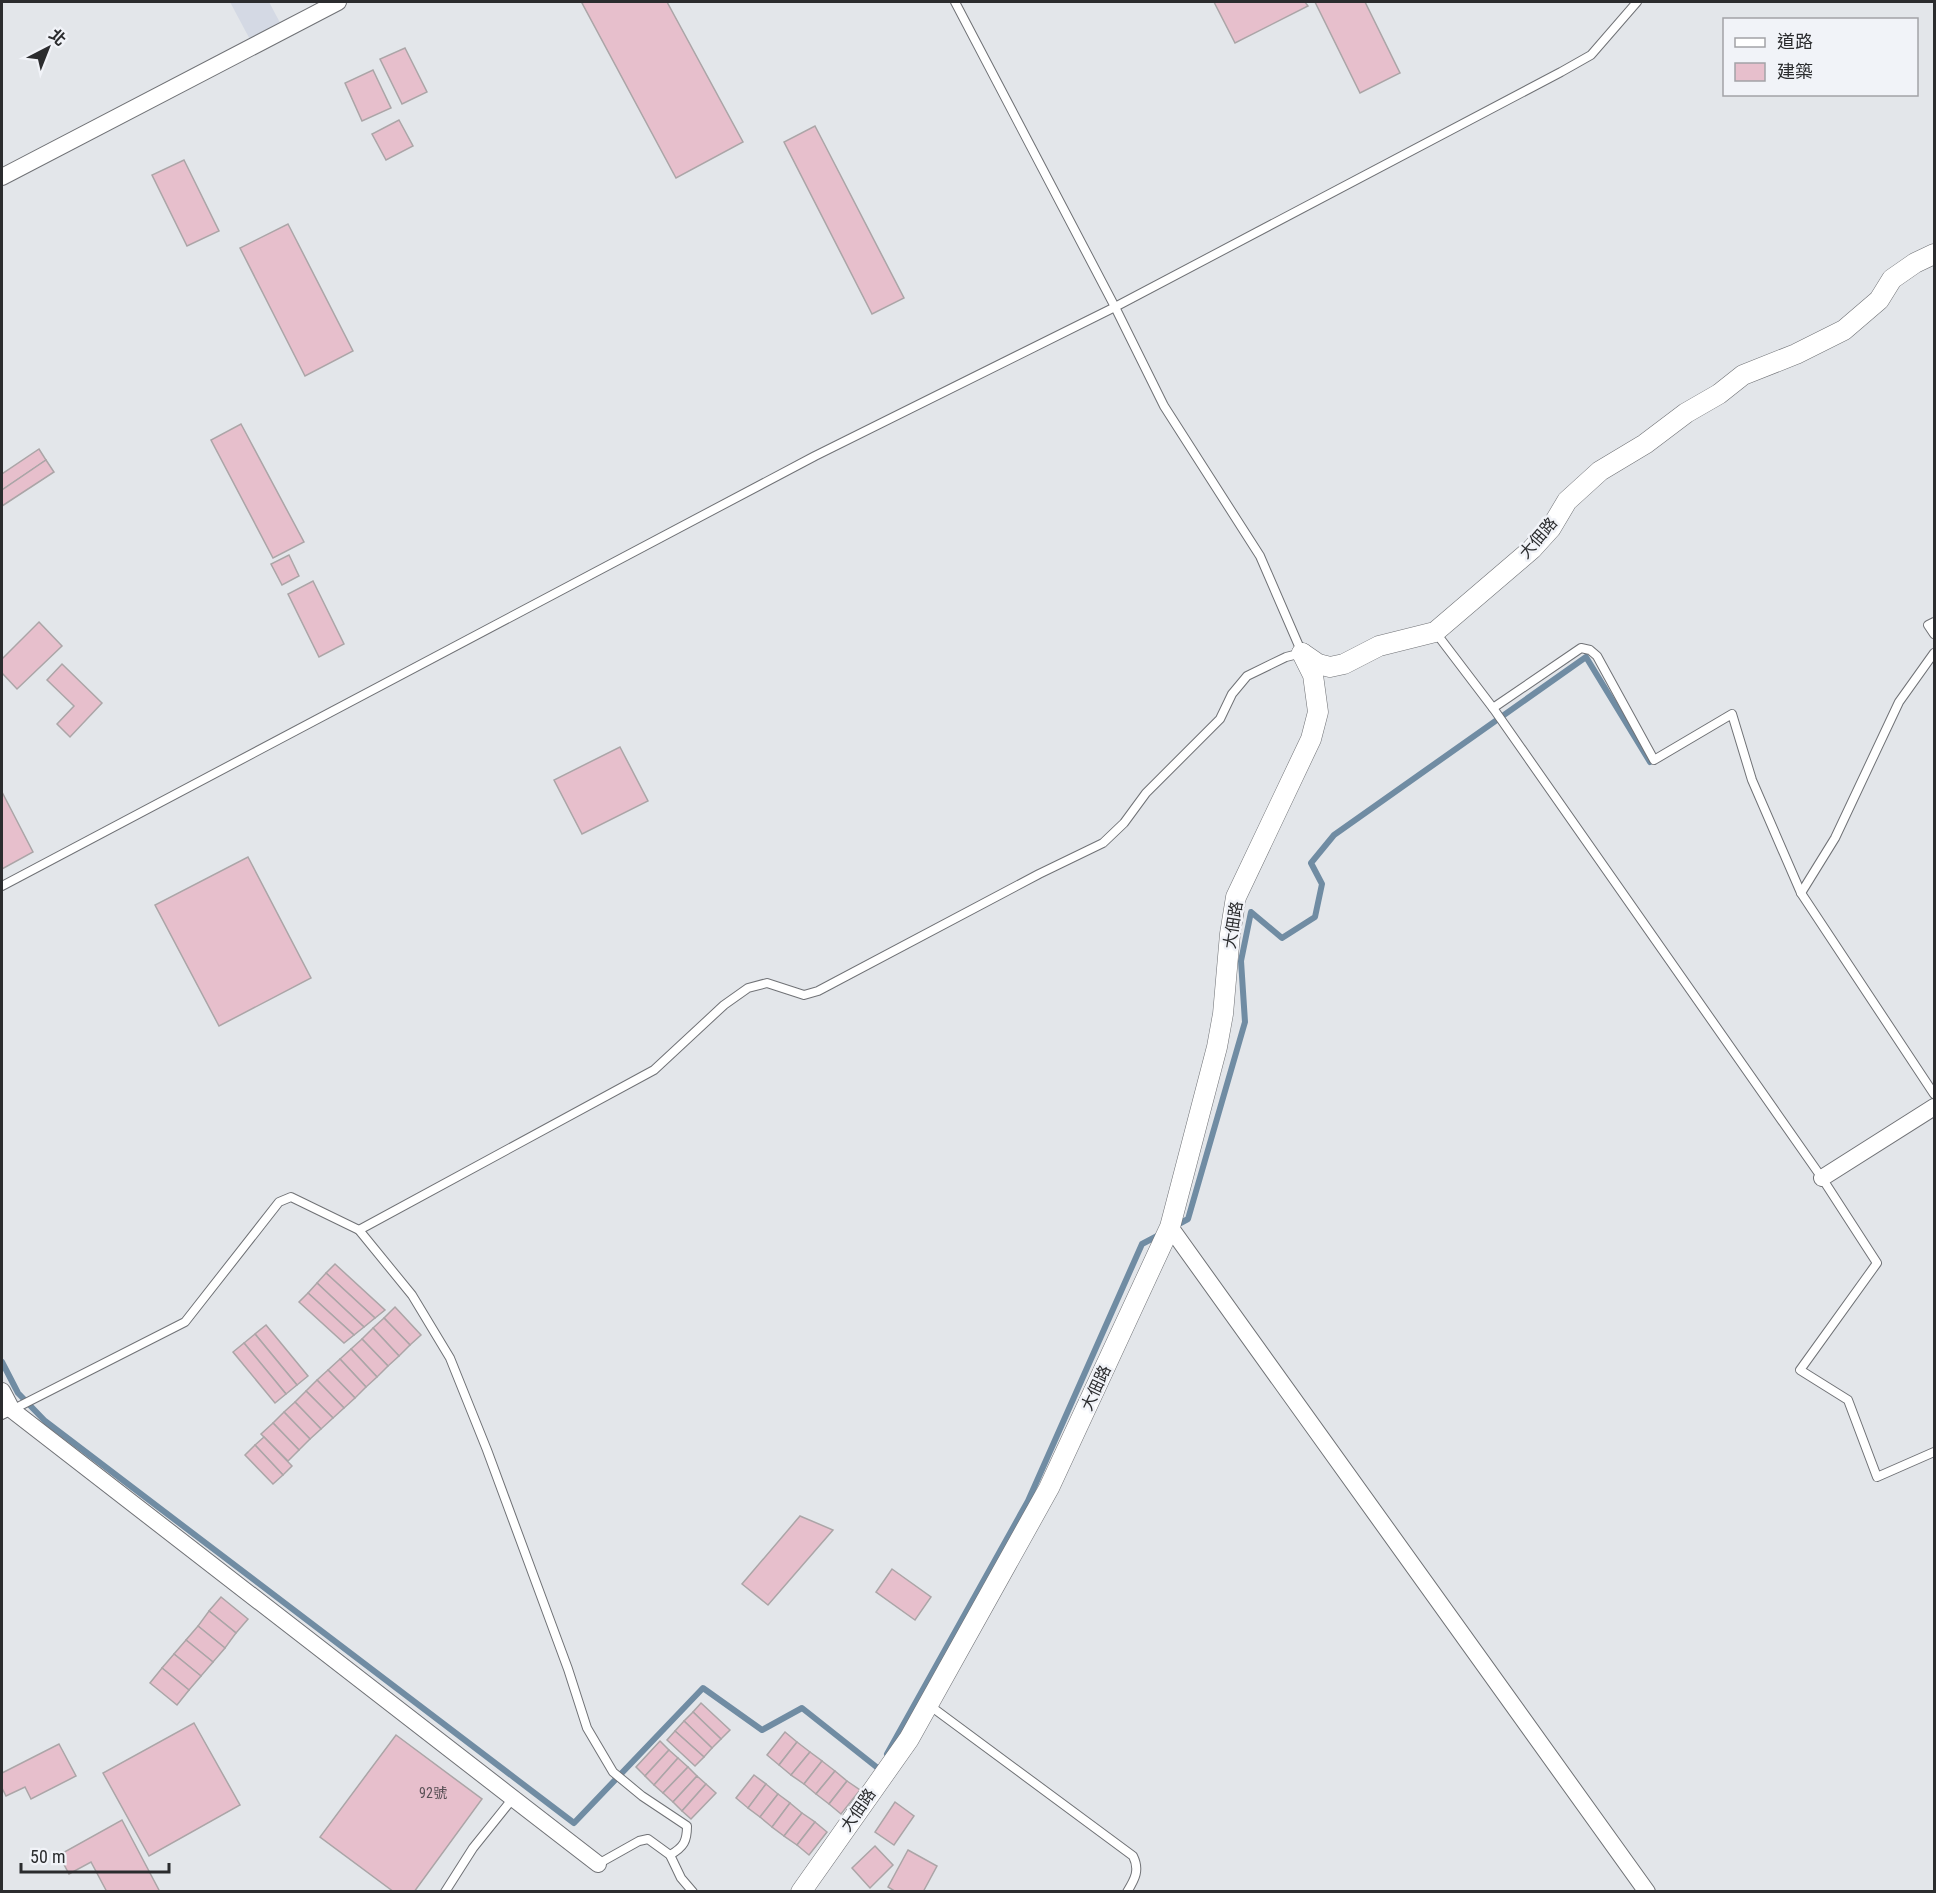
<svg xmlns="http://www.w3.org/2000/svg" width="1936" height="1893" viewBox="0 0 1936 1893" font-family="'Roboto Condensed','Noto Sans TC',sans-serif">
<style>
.built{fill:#d4d9e4}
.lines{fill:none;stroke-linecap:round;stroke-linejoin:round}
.stream{stroke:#708ca3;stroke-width:6}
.building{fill:#e7bfcc;stroke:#aba5a7;stroke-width:1.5}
.service-casing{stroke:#707276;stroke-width:10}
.minor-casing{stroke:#707276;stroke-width:18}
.tertiary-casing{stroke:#707276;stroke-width:21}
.service{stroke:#fff;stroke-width:8}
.minor{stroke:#fff;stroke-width:16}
.tertiary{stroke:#fff;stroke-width:20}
.labels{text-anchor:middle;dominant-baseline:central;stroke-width:5;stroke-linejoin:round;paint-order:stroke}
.number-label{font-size:14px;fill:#5a5156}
.street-label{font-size:16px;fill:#2b2c2e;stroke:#f1f3f8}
</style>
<rect width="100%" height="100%" fill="#e3e6ea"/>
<path class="built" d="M230,2H269L285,32L254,47Z"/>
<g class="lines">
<g class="stream">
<path d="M1175,1226L1188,1219L1245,1022L1241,961L1251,912L1282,938L1315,917L1322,884L1311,863L1334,835L1586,657L1650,762"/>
<path d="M2,1362L18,1393L45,1421L574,1823L703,1688L762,1730L802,1708L879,1769L881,1766"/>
<path d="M887,1754L1028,1501L1142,1244L1161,1234"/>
</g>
</g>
<g class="building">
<path d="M584,2H667L743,142L676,178L582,3Z"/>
<path d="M1214,2H1305L1308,6L1235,43Z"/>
<path d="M1315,2H1365L1400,73L1360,93Z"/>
<path d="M405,48L427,92L402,104L380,59Z"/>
<path d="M373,70L391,108L362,121L345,83Z"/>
<path d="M399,120L413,146L386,160L372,134Z"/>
<path d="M815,126L904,298L872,314L784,142Z"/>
<path d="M184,160L219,231L187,246L152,175Z"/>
<path d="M288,224L353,351L305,376L240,248Z"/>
<path d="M241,424L304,542L273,558L211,440Z"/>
<path d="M39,449L46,460L2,490V474Z"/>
<path d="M46,460L54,472L2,506V490Z"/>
<path d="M289,555L299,576L282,585L271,564Z"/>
<path d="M313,581L344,644L319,657L288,594Z"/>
<path d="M39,622L62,646L17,689L2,673V659Z"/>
<path d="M62,664L102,703L70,737L57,724L74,706L47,680Z"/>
<path d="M620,747L648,801L582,834L554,780Z"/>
<path d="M2,792L33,852L2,869Z"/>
<path d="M248,857L311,978L219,1026L155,905Z"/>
<path d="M335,1264L385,1310L375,1318L326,1273Z"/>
<path d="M326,1273L375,1318L364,1327L317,1283Z"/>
<path d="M317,1283L364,1327L354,1335L308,1293Z"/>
<path d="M308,1293L354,1335L344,1343L299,1302Z"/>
<path d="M395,1307L421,1335L410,1345L384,1318Z"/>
<path d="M384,1318L410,1345L399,1356L373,1328Z"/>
<path d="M266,1325L308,1376L297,1385L255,1334Z"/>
<path d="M373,1328L399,1356L388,1366L362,1339Z"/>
<path d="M255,1334L297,1385L286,1394L244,1343Z"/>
<path d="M362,1339L388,1366L377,1377L351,1349Z"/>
<path d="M244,1343L286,1394L275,1403L233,1352Z"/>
<path d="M351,1349L377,1377L366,1387L340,1359Z"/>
<path d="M340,1359L366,1387L355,1398L328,1370Z"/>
<path d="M328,1370L355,1398L344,1408L317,1380Z"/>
<path d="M317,1380L344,1408L333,1418L306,1391Z"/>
<path d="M306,1391L333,1418L321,1429L295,1402Z"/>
<path d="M295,1402L321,1429L310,1439L284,1412Z"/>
<path d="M284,1412L310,1439L299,1450L273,1423Z"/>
<path d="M273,1423L299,1450L288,1461L261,1434Z"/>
<path d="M264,1437L292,1466L283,1475L255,1445Z"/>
<path d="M255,1445L283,1475L273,1484L245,1455Z"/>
<path d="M800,1516L833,1530L768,1605L742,1584Z"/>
<path d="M892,1569L931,1597L915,1620L876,1592Z"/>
<path d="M221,1597L248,1619L236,1633L209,1611Z"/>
<path d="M209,1611L236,1633L225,1648L198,1626Z"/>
<path d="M198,1626L225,1648L213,1662L186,1640Z"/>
<path d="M186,1640L213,1662L201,1676L174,1654Z"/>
<path d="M174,1654L201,1676L189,1690L162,1668Z"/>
<path d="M162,1668L189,1690L177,1705L150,1683Z"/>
<path d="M701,1703L730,1730L721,1739L693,1712Z"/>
<path d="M693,1712L721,1739L712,1748L684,1721Z"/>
<path d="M684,1721L712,1748L704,1757L675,1731Z"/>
<path d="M194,1723L240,1805L149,1856L103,1773Z"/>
<path d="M675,1731L704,1757L695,1766L667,1740Z"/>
<path d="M785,1732L797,1742L779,1765L767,1755Z"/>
<path d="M396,1735L482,1799L414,1892H394L320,1837Z"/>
<path d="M660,1741L669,1750L645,1776L636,1767Z"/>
<path d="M797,1742L810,1752L791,1775L779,1765Z"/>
<path d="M59,1744L76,1776L31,1799L25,1787L6,1796L2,1788V1773Z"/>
<path d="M669,1750L678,1758L654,1785L645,1776Z"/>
<path d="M810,1752L822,1761L804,1784L791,1775Z"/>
<path d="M678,1758L688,1767L663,1793L654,1785Z"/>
<path d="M822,1761L835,1771L816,1794L804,1784Z"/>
<path d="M688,1767L697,1776L673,1802L663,1793Z"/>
<path d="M835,1771L847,1781L829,1804L816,1794Z"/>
<path d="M754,1775L766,1784L748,1808L736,1798Z"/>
<path d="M697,1776L706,1784L682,1811L673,1802Z"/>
<path d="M847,1781L860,1790L841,1814L829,1804Z"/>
<path d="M706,1784L716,1793L691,1819L682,1811Z"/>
<path d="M766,1784L778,1794L760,1817L748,1808Z"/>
<path d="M778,1794L790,1803L772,1827L760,1817Z"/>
<path d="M895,1802L914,1816L894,1845L875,1832Z"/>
<path d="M790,1803L802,1813L784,1836L772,1827Z"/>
<path d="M802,1813L815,1822L797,1845L784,1836Z"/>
<path d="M122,1820L160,1892H107L91,1862L69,1874L59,1855Z"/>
<path d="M815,1822L827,1832L809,1855L797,1845Z"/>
<path d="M875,1846L893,1865L870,1888L852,1868Z"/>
<path d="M908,1850L937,1866L923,1892H896L888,1887Z"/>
</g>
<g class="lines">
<g class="service-casing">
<g id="service">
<path d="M1934,622L1928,625L1934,634"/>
<path d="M1436,633L1493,708L1822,1178L1877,1263L1800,1370L1848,1400L1877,1477L1934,1452"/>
<path d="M1493,708L1581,648L1590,650L1597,656L1654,760L1732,714L1752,780L1801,893L1934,1094"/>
<path d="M2,886L815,456L1115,307L1561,72L1591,55L1637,2"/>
<path d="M1801,893L1835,838L1899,702L1934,653"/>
<path d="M359,1230L412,1295L450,1358L487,1450L568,1669L587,1728L613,1772L642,1796L687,1826C687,1841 684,1847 670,1855"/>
<path d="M2,1415L185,1322L279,1202L291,1197L359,1230L654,1070L724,1005L748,988L767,983L804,995L818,991L1039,874L1103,843L1124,823L1146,793L1220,719L1232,694L1247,676L1286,657L1302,653L1260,556L1164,406L1115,307L955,2"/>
<path d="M929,1705L1133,1856C1140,1870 1135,1879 1127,1892"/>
<path d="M598,1864L639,1841L648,1839L670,1855L681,1878L693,1892"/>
<path d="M445,1892L473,1848L514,1797"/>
</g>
</g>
<g class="minor-casing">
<g id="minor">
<path d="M2,177L338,2"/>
<path d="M1822,1178L1934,1107"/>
<path d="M1170,1227L1647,1892"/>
<path d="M2,1391L12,1410L598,1864"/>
</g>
</g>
<g class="tertiary-casing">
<g id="tertiary">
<path d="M1302,653L1318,664L1330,667L1344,664L1379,646L1435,632L1532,549L1551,528L1567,501L1600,471L1645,444L1686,413L1719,394L1743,375L1796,354L1844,330L1879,300L1892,279L1915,263L1934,254"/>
<path d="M801,1892L909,1739L1049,1488L1170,1227L1217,1047L1223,1014L1230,934L1236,897L1311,739L1318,712L1313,675L1302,653"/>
</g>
</g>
<use href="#service" class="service"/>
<use href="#minor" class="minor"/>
<use href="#tertiary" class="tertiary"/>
</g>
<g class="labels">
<g class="number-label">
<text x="433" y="1793">92號</text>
</g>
<g class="street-label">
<text transform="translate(1538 538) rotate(-49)">大佃路</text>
<text transform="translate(1233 925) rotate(-81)">大佃路</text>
<text transform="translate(1096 1388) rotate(-65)">大佃路</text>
<text transform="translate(858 1810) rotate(-55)">大佃路</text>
</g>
</g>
<rect width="1936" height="1893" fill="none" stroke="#2b2c2e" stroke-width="6"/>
<rect x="1723" y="18" width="195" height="78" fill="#f1f3f8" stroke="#a2a3a7" stroke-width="1.5"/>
<rect x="1735" y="38" width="30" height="9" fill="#ffffff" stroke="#a2a3a7" stroke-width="1.5"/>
<text x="1777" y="48" font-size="18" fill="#2b2c2e">道路</text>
<rect x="1735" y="63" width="30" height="18" fill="#e7bfcc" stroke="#a2a3a7" stroke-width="1.5"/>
<text x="1777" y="78" font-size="18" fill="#2b2c2e">建築</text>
<g transform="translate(48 48) rotate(42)" stroke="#f1f3f8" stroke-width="4.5" paint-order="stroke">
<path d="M0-4.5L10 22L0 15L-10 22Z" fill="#2b2c2e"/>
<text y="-9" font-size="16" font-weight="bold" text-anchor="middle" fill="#2b2c2e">北</text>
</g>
<path d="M21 1863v9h148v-9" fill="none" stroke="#2b2c2e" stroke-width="3"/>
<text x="30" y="1863" font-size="18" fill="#2b2c2e" stroke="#f1f3f8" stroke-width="4.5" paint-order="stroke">50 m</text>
</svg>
